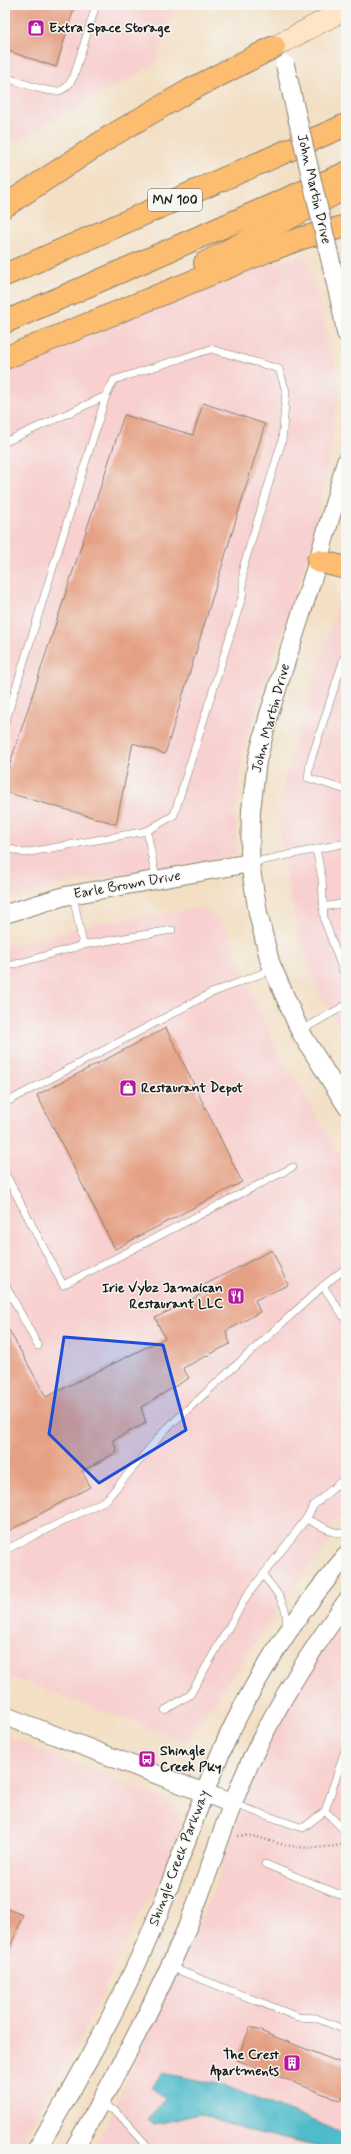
<svg xmlns="http://www.w3.org/2000/svg" width="351" height="2154" viewBox="0 0 351 2154" font-family="Mynerve,sans-serif">
<style>
.built{fill:#f7d0cf}
.water{fill:#50bbcb;stroke:#366c74}
.building{fill:#e5a084}
.lines{fill:none;stroke-linecap:round;stroke-linejoin:round}
.service-casing{stroke:#887e70;stroke-width:8}
.tertiary-casing{stroke:#887e70;stroke-width:20}
.secondary-casing{stroke:#887e70;stroke-width:22}
.motorway-casing{stroke:#887e70;stroke-width:24}
.path{stroke:#887e70;stroke-width:2.5;stroke-dasharray:1 3;stroke-linecap:butt}
.service{stroke:#fff;stroke-width:7}
.tertiary{stroke:#fff;stroke-width:18}
.secondary{stroke:#fee5c5;stroke-width:21}
.motorway{stroke:#fcbd6f;stroke-width:22}
.tertiary-bridge-casing{stroke:#887e70;stroke-width:20;stroke-linecap:butt}
.tertiary-bridge{stroke:#fff;stroke-width:18}
.marked{fill:#1d4ed8;fill-opacity:0.2;stroke:#1d4ed8;stroke-width:3;stroke-linejoin:round}
.labels{text-anchor:middle;dominant-baseline:central;stroke-width:3;stroke-linejoin:round;paint-order:stroke}
.shield{fill:#f6f6f2;stroke:#5d5d5c;stroke-width:1}
.shield-label{font-size:13px;font-weight:bold;fill:#1c1c1c}
.poi-label{font-size:14px;font-weight:bold;fill:#1c1c1c;stroke:#f6f6f2;text-anchor:start}
.street-label{font-size:14px;fill:#1c1c1c;stroke:#f6f6f2}
</style>
<rect width="100%" height="100%" fill="#f6f6f2"/>
<filter id="ink" filterUnits="userSpaceOnUse"><feTurbulence type="fractalNoise" baseFrequency=".025" numOctaves="2"/><feDisplacementMap in="SourceGraphic" scale="8" xChannelSelector="R" yChannelSelector="G"/><feConvolveMatrix kernelMatrix="1 2 1 2 8 2 1 2 1" color-interpolation-filters="sRGB"/></filter>
<filter id="wash" filterUnits="userSpaceOnUse"><feTurbulence type="fractalNoise" baseFrequency=".012" numOctaves="4" result="noise"/><feDisplacementMap in="SourceGraphic" scale="16" xChannelSelector="R" yChannelSelector="G"/><feGaussianBlur stdDeviation="0.9" result="paint"/><feColorMatrix in="noise" values="0 0 0 0 0 0 0 0 0 0 0 0 0 0 0 0 0 1.4 0 .05"/><feComposite in="paint" operator="in"/></filter>
<g filter="url(#wash)">
<rect width="100%" height="100%" fill="#f3dfc4"/>
<g class="built">
<path d="M5,5H175L155,64L14,142L5,139Z"/>
<path d="M306,254L334,363L338,393L328,463L313,539L245,742L235,815L238,855L64,884L5,900V369L240,271Z"/>
<path d="M346,579V1038L321,998L301,945L287,882L279,823L282,793L289,760Z"/>
<path d="M205,907L227,928L253,998L280,1055L346,1165V1509L334,1521L329,1542L293,1588L186,1742L5,1675V948L93,924Z"/>
<path d="M346,1621V2149H94L105,2128L215,1887L260,1754L302,1685Z"/>
<path d="M5,1735L164,1799L178,1813L181,1828L166,1873L143,1906L87,2026L18,2149H5Z"/>
</g>
<path class="water" d="M162,2073L223,2085L346,2134V2149H328L242,2129L199,2114L154,2125L147,2120L165,2098L152,2087Z"/>
<g id="blocks">
<g class="building">
<path d="M5,5H75L56,67L5,50Z"/>
<path d="M203,403L265,424L165,754L133,743L116,824L5,792V779L124,415L193,435Z"/>
<path d="M166,1028L242,1182L115,1249L37,1095Z"/>
<path d="M272,1250L288,1285L255,1300L260,1312L226,1331L230,1344L183,1368L189,1378L141,1407L146,1423L113,1440L117,1452L82,1471L90,1487L5,1533V1331L9,1330L46,1397L165,1338L155,1318L204,1293L202,1286Z"/>
<path d="M5,1908L23,1915L5,1960Z"/>
<path d="M250,2027L346,2065V2090L341,2101L237,2060Z"/>
</g>
</g>
</g>
<g filter="url(#ink)">
<use href="#blocks" fill-opacity="0" stroke="#887e70" stroke-width="1"/>
<g class="lines">
<g class="service-casing">
<g id="service">
<path d="M5,77C18,81 45,93 58,91C66,90 70,83 74,76L96,5"/>
<path d="M5,442L106,396L114,380L211,349L279,369L286,391L282,441L243,568V594L174,815L147,831L156,879"/>
<path d="M346,652L310,763L308,778L346,790"/>
<path d="M5,723L106,396"/>
<path d="M5,847L24,853L147,831"/>
<path d="M316,849L322,878L324,919L346,979"/>
<path d="M250,863L346,843"/>
<path d="M73,895L83,945L172,930"/>
<path d="M323,907L346,903"/>
<path d="M5,967L83,945"/>
<path d="M300,1031L346,1005"/>
<path d="M5,1103L209,994L273,969"/>
<path d="M5,1173L63,1285L293,1167"/>
<path d="M5,1284L38,1346"/>
<path d="M323,1286L344,1317L346,1316"/>
<path d="M306,1519L334,1532L346,1534"/>
<path d="M5,1550L106,1500L165,1430L323,1286L346,1268"/>
<path d="M263,1575C275,1590 289,1605 286,1625"/>
<path d="M346,1698V1707"/>
<path d="M165,1710L190,1695L246,1597L306,1519L314,1505L346,1477"/>
<path d="M233,1804L303,1828L325,1811L346,1747"/>
<path d="M325,1811L346,1832"/>
<path d="M265,1864L346,1897"/>
<path d="M170,1967L298,2017L316,2018L346,2030"/>
<path d="M100,2105L116,2111L150,2149"/>
</g>
</g>
<g class="tertiary-casing">
<g id="tertiary">
<path d="M342,310L346,333"/>
<path d="M346,462L318,561L269,714L257,761L251,810L250,863L258,913L270,962L300,1031L346,1105"/>
<path d="M5,914L65,896L250,863"/>
<path d="M5,1716L233,1804"/>
<path d="M37,2149C82,2074 125,1996 158,1915C180,1861 198,1805 221,1752C252,1681 296,1615 346,1556"/>
<path d="M74,2149C115,2078 154,2005 186,1930C206,1882 221,1831 241,1783C268,1718 305,1659 346,1602"/>
</g>
</g>
<g class="secondary-casing">
<path id="secondary" d="M274,47L346,9"/>
</g>
<g class="motorway-casing">
<g id="motorway">
<path d="M5,206L111,136L190,90L274,47"/>
<path d="M205,263L336,193"/>
<path d="M5,275L346,125"/>
<path d="M5,322L346,173"/>
<path d="M5,358L265,252L302,238L346,226"/>
<path d="M318,561L346,568"/>
</g>
</g>
<g class="path">
<path d="M342,1639L346,1633"/>
<path d="M238,1836C253,1834 262,1839 277,1843C299,1849 318,1849 341,1845L346,1849"/>
</g>
<use href="#service" class="service"/>
<use href="#tertiary" class="tertiary"/>
<use href="#secondary" class="secondary"/>
<use href="#motorway" class="motorway"/>
<g class="tertiary-bridge-casing">
<path id="tertiary-bridge" d="M285,65L342,310"/>
</g>
<use href="#tertiary-bridge" class="tertiary-bridge"/>
</g>
</g>
<path class="marked" d="M64,1337L163,1345L186,1430L99,1483L49,1434Z"/>
<defs>
<g id="shop-square" transform="scale(0.9)"><rect x="-9" y="-9" width="18" height="18" rx="4" fill="#b5179e" stroke="#f6f6f2"/><path d="M-5-2.5h2.3a2.7 3.5 0 0 1 5.4 0H5L5.5 6h-11ZM-1.5-2.5h3a1.5 2.3 0 0 0-3 0Z" fill="#fff"/></g>
<g id="restaurant-square" transform="scale(0.9)"><rect x="-9" y="-9" width="18" height="18" rx="4" fill="#b5179e" stroke="#f6f6f2"/><path d="M-5-6h1v4h1v-4h1v4h1v-4h1v5L-1.5 .5V6h-2V.5L-5-1ZM5-6V6H3V1.5H1.5Q1.5-4 5-6Z" fill="#fff"/></g>
<g id="bus-square" transform="scale(0.9)"><rect x="-9" y="-9" width="18" height="18" rx="4" fill="#b5179e" stroke="#f6f6f2"/><path d="M-5-6H5V4H4V6H2V4H-2V6H-4V4H-5ZM-3.5-4V0h7V-4ZM-3.5 1.2v1.5H-2V1.2ZM2 1.2v1.5H3.5V1.2Z" fill="#fff"/></g>
<g id="building-square" transform="scale(0.9)"><rect x="-9" y="-9" width="18" height="18" rx="4" fill="#b5179e" stroke="#f6f6f2"/><path d="M-4-6H4V6H1V3H-1V6H-4ZM-2.5-4.3h1.7v1.8h-1.7ZM.8-4.3h1.7v1.8H.8ZM-2.5-1h1.7V.8h-1.7ZM.8-1h1.7V.8H.8Z" fill="#fff"/></g>
</defs>
<g fill-rule="evenodd">
<use href="#shop-square" x="36" y="28"/>
<use href="#shop-square" x="128" y="1088"/>
<use href="#restaurant-square" x="236" y="1296"/>
<use href="#bus-square" x="147" y="1759"/>
<use href="#building-square" x="292" y="2063"/>
</g>
<g class="labels">
<rect class="shield" x="148" y="189" width="54" height="22" rx="3"/>
<g class="shield-label">
<text x="175" y="200">MN 100</text>
</g>
<g class="poi-label">
<text x="49" y="28">Extra Space Storage</text>
<text x="141" y="1088">Restaurant Depot</text>
<text x="223" y="1288" text-anchor="end">Irie Vybz Jamaican<tspan x="223" dy="16">Restaurant LLC</tspan></text>
<text x="160" y="1751">Shingle<tspan x="160" dy="16">Creek Pky</tspan></text>
<text x="279" y="2055" text-anchor="end">The Crest<tspan x="279" dy="16">Apartments</tspan></text>
</g>
<g class="street-label">
<text transform="translate(314 189) rotate(77)">John Martin Drive</text>
<text transform="translate(271 718) rotate(-75)">John Martin Drive</text>
<text transform="translate(127 885) rotate(-10)">Earle Brown Drive</text>
<text transform="translate(179 1858) rotate(-69)">Shingle Creek Parkway</text>
</g>
</g>
<rect width="351" height="2154" fill="none" stroke="#f6f6f2" stroke-width="20"/>
</svg>
